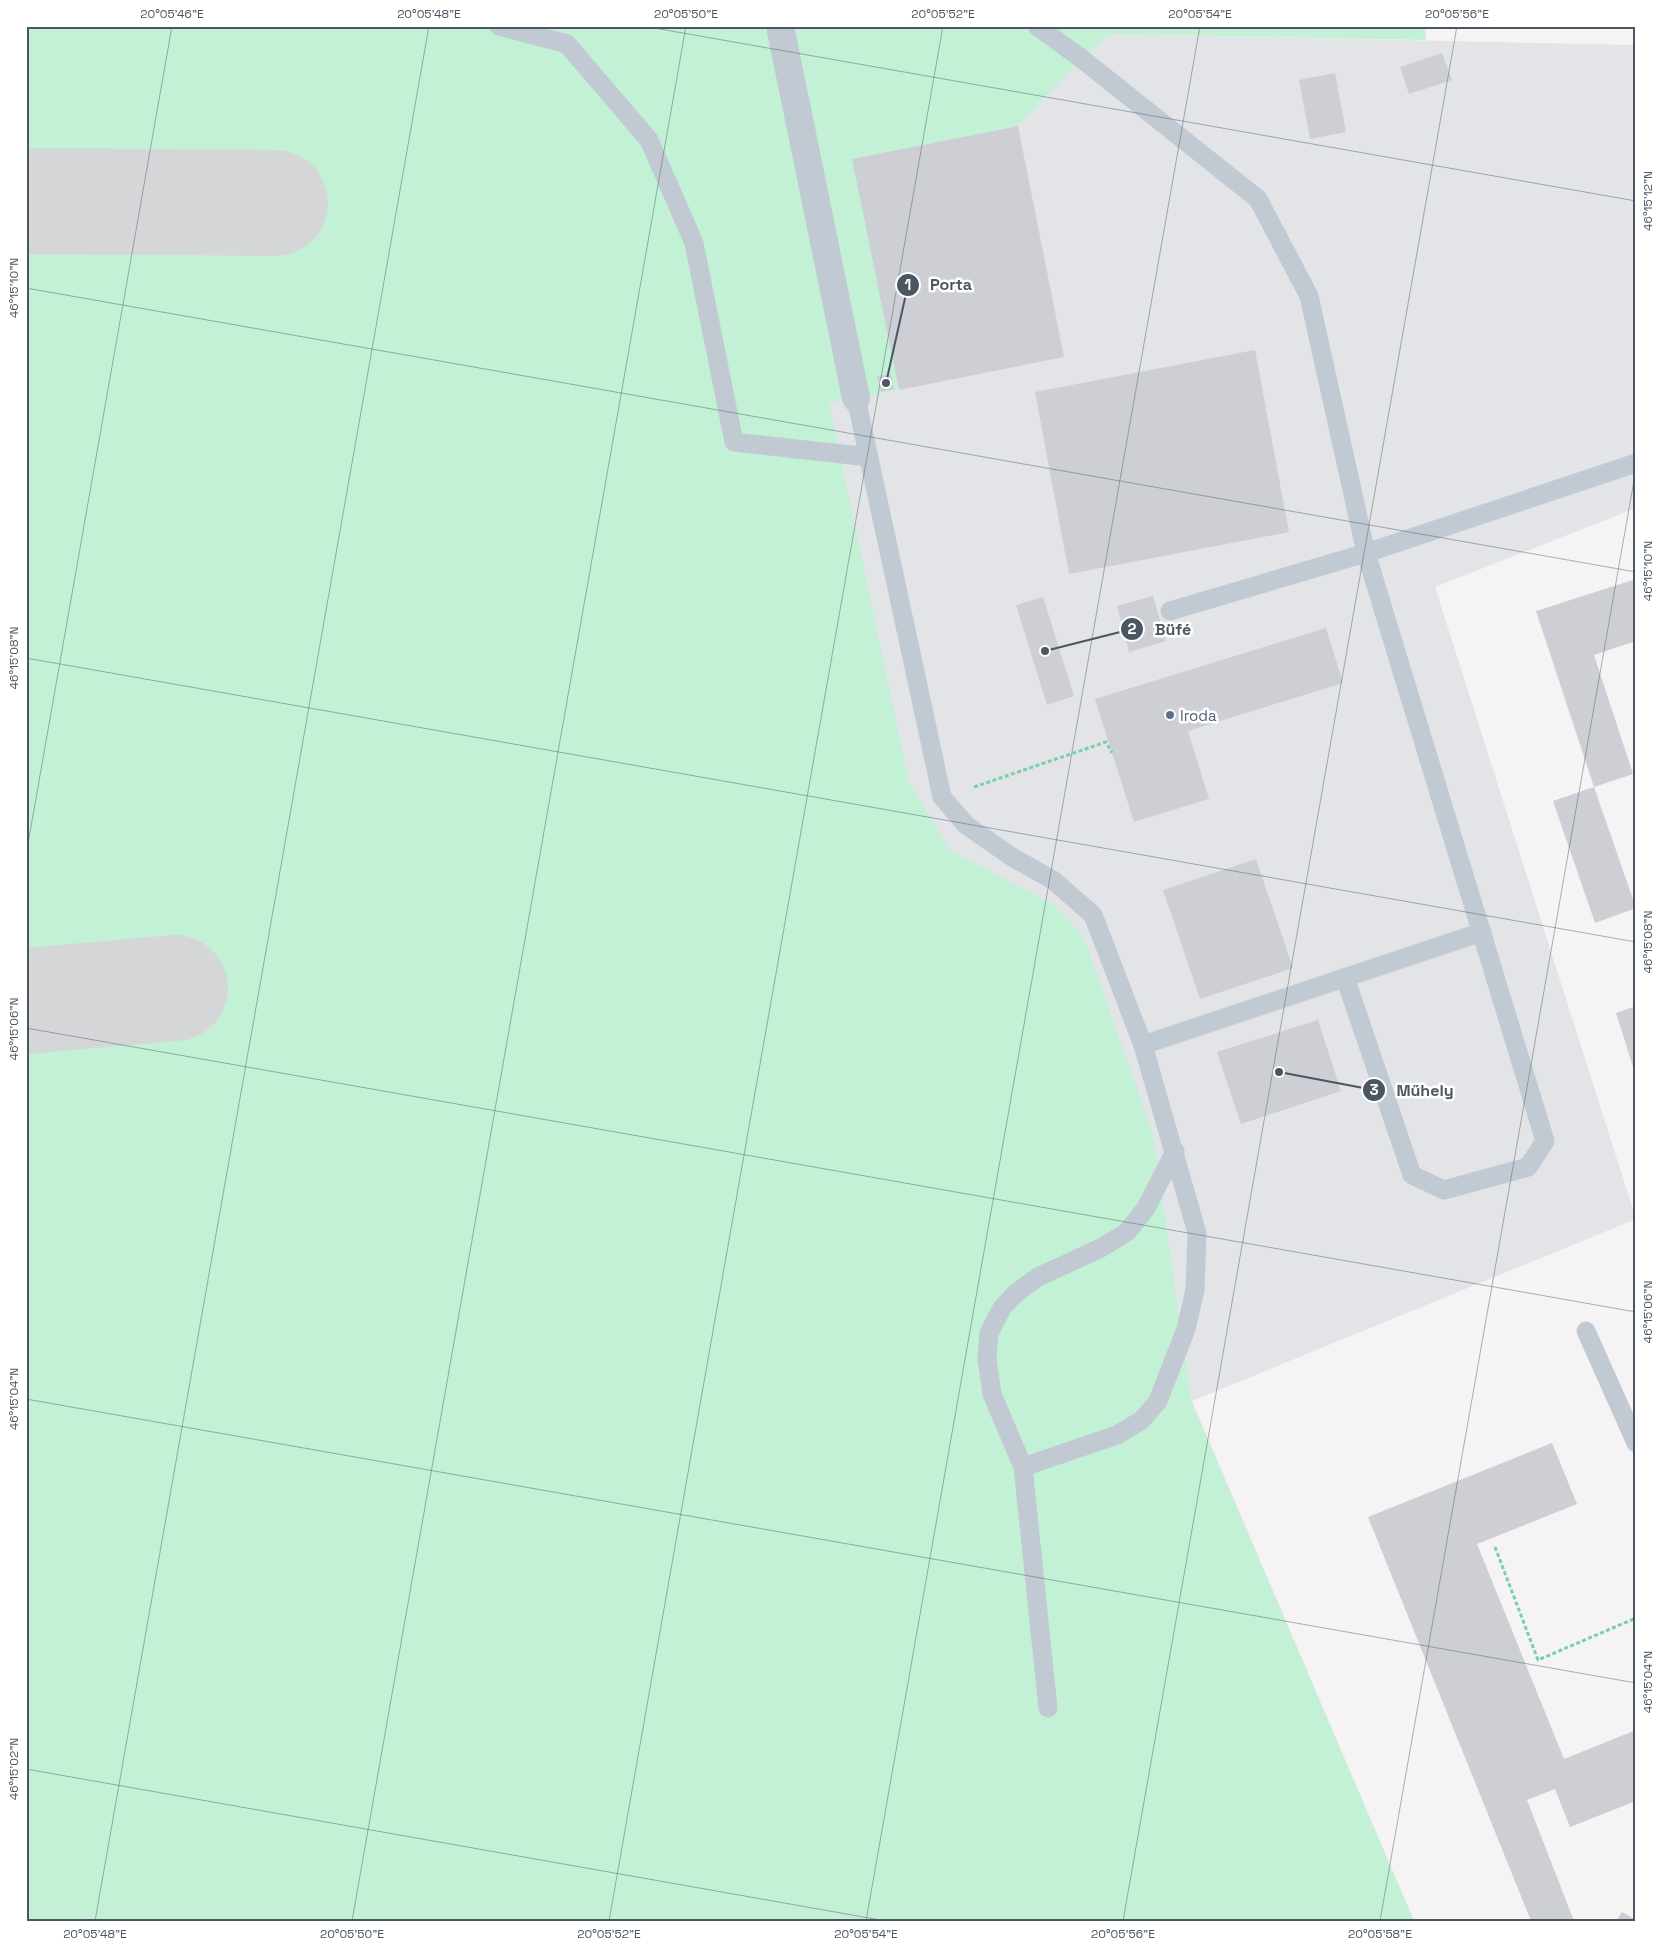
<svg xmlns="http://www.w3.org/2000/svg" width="1662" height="1947" viewBox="0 0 1662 1947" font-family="'Space Grotesk',sans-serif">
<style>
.airport{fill:#e2e4e7}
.grass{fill:#c3f1d5}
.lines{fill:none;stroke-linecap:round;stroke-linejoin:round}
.taxiway{stroke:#d5d6d8;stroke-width:106}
.building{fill:#cdcfd5}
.path{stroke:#7ad0a6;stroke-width:3;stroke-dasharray:4 2.5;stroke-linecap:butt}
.lane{stroke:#c1cad2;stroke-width:19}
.street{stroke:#c1cad2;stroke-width:28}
.ticks{fill:none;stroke:#4a5661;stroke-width:1;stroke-opacity:0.45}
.service-dot{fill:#5c6f8a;stroke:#fff;stroke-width:2}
.labels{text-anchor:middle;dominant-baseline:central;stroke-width:5;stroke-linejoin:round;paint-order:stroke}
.service-label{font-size:15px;fill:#4e5e75;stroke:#fff;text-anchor:start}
.leader{fill:none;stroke:#4a5661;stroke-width:2}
.callout-dot{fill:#4a5661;stroke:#fff;stroke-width:2}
.mark-label{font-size:15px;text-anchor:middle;font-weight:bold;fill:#fff}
.callout-label{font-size:16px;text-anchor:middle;font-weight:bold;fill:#4a5661;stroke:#fff;stroke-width:5;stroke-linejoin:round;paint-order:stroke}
.neatline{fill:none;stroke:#4a5661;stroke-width:2}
.ticks-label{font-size:12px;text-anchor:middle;fill:#4a5661}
</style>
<rect width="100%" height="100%" fill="#f5f3f3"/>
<path class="airport" d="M26,26L829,403L899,390L852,159L1018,126L1082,59L1110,34L1636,45V508L1435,587L1636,1219L1192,1401L1414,1921H26Z"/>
<path class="grass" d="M26,26H1425L1426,40L1110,34L1082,59L1018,126L853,159L899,390L829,403L909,783L950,850L1054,905L1083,936L1153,1134L1191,1401L1414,1921H26Z"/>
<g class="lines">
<g class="taxiway">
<path d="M26,201L275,203"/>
<path d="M26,1001L175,988"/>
</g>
</g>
<g class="building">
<path d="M1442,53L1452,80L1409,94L1400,67Z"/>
<path d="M1335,73L1346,132L1310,139L1299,80Z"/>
<path d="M1018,126L1064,357L899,390L852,159Z"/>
<path d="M1255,350L1289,532L1069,574L1035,392Z"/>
<path d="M891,374L894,389L881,392L877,376Z"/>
<path d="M1636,579V641L1594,655L1633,774L1594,787L1536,611Z"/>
<path d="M1153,596L1166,641L1129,652L1117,606Z"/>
<path d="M1043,597L1074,696L1047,705L1016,605Z"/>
<path d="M1326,628L1343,683L1188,731L1209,799L1134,822L1095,699Z"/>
<path d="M1594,787L1636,908L1595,923L1553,801Z"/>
<path d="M1256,859L1293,968L1200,999L1163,890Z"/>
<path d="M1636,1006V1073H1635L1616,1013Z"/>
<path d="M1318,1020L1341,1091L1241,1124L1217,1052Z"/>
<path d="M1552,1443L1577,1504L1477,1544L1564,1759L1636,1730V1801L1570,1827L1555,1789L1527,1800L1574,1921H1531L1368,1517Z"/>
<path d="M1622,1912L1636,1920V1921H1616Z"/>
</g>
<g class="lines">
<g class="path">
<path d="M974,787L1106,742L1112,753"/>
<path d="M1495,1547L1538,1660L1636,1618"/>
</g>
<g class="lane">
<path d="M499,26L567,44L649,140L694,243L734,442L869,457"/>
<path d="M1037,26L1082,59L1258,199L1309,296L1366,553L1545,1141L1528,1167L1444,1190L1412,1175L1345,977"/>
<path d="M856,398L942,797L966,825L1012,857L1053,880L1093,915L1143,1045L1197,1233L1195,1290L1186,1329L1158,1401L1142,1420L1117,1435L1023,1467"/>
<path d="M1170,611L1366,553L1636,463"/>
<path d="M1143,1045L1482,932"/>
<path d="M1586,1331L1636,1443"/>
<path d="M1048,1708L1023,1467L992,1394L987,1358L989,1333L1002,1308L1016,1293L1038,1277L1101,1248L1127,1232L1146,1208L1175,1151"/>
</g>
<path class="street" d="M780,26L856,398"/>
</g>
<path class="ticks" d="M643,26L1636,201M26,288L1636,572M26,658L1636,942M26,855L172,26M26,1028L1636,1312M26,1399L1636,1683M26,1769L886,1921M95,1921L429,26M352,1921L686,26M609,1921L943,26M866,1921L1200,26M1123,1921L1457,26M1380,1921L1636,469"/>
<circle class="service-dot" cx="1170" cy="715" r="5"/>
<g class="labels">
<g class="service-label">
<text x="1180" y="715">Iroda</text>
</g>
</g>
<path class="leader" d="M886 383L908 285M1045 651L1132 629M1279 1072L1374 1090"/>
<g class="callout-dot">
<circle cx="886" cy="383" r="5"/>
<circle cx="1045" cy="651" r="5"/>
<circle cx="1279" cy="1072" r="5"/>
<circle cx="908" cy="285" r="12"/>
<circle cx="1132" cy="629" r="12"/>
<circle cx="1374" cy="1090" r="12"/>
</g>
<g class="mark-label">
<text x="908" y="290">1</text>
<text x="1132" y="634">2</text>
<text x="1374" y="1095">3</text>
</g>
<g class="callout-label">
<text x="951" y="290">Porta</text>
<text x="1173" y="635">Büfé</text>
<text x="1425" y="1096">Műhely</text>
</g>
<rect width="1662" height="1947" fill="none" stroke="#ffffff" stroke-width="55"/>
<rect x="28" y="28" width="1606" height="1892" class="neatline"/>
<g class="ticks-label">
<text x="172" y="18">20°05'46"E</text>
<text x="429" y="18">20°05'48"E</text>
<text x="686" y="18">20°05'50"E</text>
<text x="943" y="18">20°05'52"E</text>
<text x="1200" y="18">20°05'54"E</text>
<text x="1457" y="18">20°05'56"E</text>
<text transform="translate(1648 201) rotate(-90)" y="4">46°15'12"N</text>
<text transform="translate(14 288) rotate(-90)" y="4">46°15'10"N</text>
<text transform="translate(1648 571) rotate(-90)" y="4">46°15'10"N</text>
<text transform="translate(14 658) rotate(-90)" y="4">46°15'08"N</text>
<text transform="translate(1648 942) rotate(-90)" y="4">46°15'08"N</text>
<text transform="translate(14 1029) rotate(-90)" y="4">46°15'06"N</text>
<text transform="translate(1648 1312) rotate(-90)" y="4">46°15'06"N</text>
<text transform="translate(14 1399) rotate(-90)" y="4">46°15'04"N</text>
<text transform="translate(1648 1682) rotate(-90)" y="4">46°15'04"N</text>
<text transform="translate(14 1769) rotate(-90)" y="4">46°15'02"N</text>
<text x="95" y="1938">20°05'48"E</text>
<text x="352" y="1938">20°05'50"E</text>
<text x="609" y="1938">20°05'52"E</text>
<text x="866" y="1938">20°05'54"E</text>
<text x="1123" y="1938">20°05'56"E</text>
<text x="1380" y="1938">20°05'58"E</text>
</g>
</svg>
